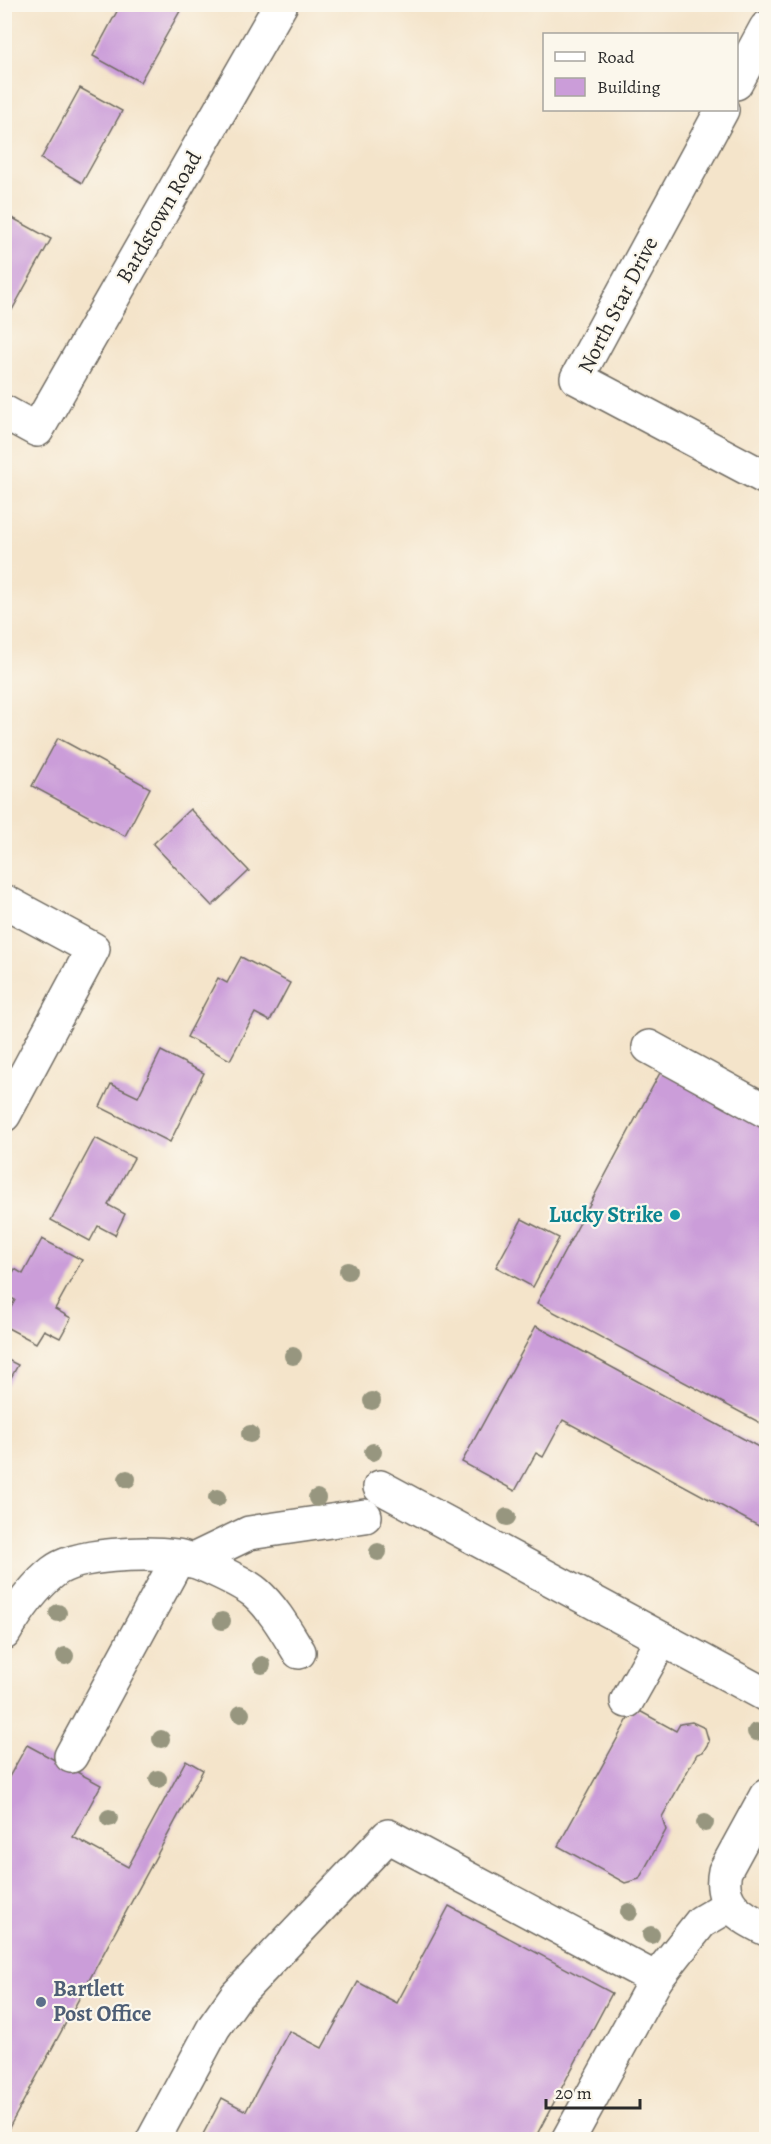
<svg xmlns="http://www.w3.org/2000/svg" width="771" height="2144" viewBox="0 0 771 2144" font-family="Alegreya,serif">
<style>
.building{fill:#cb9dd9}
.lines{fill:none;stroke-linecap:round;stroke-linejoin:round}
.minor-casing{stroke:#716c63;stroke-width:36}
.minor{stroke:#fff;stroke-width:33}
.tree{fill:#97967f}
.culture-dot{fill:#0f9aa8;stroke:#fbf7ec;stroke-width:2}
.service-dot{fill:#5c6f8a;stroke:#fbf7ec;stroke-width:2}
.labels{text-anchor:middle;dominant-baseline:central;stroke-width:4.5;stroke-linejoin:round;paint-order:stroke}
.street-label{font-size:22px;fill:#2b2b2b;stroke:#fbf7ec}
.culture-label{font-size:22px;font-weight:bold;fill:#0d838f;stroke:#fbf7ec;text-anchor:end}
.service-label{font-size:22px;font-weight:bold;fill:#4e5e75;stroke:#fbf7ec;text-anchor:start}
</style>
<rect width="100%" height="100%" fill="#fbf7ec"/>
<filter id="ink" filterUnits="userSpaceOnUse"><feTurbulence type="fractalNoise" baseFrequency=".0167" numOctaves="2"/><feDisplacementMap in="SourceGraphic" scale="12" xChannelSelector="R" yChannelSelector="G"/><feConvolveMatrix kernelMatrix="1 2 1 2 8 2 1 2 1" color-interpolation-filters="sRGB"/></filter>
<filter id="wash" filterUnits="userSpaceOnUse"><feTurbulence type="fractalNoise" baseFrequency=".008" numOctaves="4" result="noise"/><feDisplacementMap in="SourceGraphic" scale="24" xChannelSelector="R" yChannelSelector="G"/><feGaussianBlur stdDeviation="1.35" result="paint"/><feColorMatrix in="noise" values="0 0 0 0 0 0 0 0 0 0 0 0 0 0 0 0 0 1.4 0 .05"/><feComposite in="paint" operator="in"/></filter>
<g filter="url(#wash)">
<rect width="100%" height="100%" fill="#f4e4ca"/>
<g id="blocks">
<g class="building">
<path d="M121,4H169L180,11L140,82L93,56Z"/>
<path d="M80,88L122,111L82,183L41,159Z"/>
<path d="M7,215L51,239L12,310L4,306V219Z"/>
<path d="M58,738L150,788L125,836L32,786Z"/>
<path d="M190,809L249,871L212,906L153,844Z"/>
<path d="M241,957L290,983L270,1021L255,1013L230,1060L187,1037L218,978L227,983Z"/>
<path d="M161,1051L204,1073L170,1142L100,1107L111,1084L138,1097Z"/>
<path d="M661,1071L766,1128V1426L537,1303Z"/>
<path d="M95,1138L134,1158L108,1205L125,1214L115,1235L98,1226L90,1241L51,1220Z"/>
<path d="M522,1219L559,1238L533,1287L496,1267Z"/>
<path d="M42,1239L82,1260L55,1309L71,1318L60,1338L44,1330L36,1343L4,1326V1320L15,1300L4,1294V1287L15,1269L23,1274Z"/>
<path d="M536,1326L766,1451V1530L563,1420L543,1457L536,1453L515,1491L462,1462Z"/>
<path d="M4,1358L18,1365L4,1390Z"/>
<path d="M634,1708L676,1731L680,1724L692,1722L705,1728L709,1742L703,1752L697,1754L662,1817L666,1830L639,1879L625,1883L558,1846Z"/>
<path d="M27,1745L101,1785L73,1837L128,1867L186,1760L203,1770L4,2137V1786Z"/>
<path d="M449,1906L612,1993L534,2140H200L222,2098L246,2111L289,2031L322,2048L358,1982L397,2003Z"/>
</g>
</g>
</g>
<g filter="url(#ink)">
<use href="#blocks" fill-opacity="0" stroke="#716c63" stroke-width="1.5"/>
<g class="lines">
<g class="minor-casing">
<g id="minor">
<path d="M736,83L766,28"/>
<path d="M722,110L577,378L766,478"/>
<path d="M4,412L37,430L281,4"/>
<path d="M4,901L93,949L4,1115"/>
<path d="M649,1047L766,1111"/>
<path d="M380,1487L766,1695"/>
<path d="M191,1561L249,1533L365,1516"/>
<path d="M4,1633C17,1611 33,1588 53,1572C76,1553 148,1552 177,1556C195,1559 243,1582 256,1593C274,1609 286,1631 299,1652"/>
<path d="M627,1701L662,1639"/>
<path d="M71,1756L179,1557"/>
<path d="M766,1796L725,1871C718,1904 740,1916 766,1929"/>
<path d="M153,2140L214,2027L236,1996L388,1836L656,1979L701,1922L730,1905"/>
<path d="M568,2140L656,1979"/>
</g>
</g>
<use href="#minor" class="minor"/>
</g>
<g class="tree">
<circle cx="348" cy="1271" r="9"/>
<circle cx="293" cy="1356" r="9"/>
<circle cx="372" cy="1401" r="9"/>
<circle cx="250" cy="1434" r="9"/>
<circle cx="373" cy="1452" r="9"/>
<circle cx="127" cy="1479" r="9"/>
<circle cx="217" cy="1498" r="9"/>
<circle cx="317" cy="1498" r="9"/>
<circle cx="507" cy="1517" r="9"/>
<circle cx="378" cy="1552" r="9"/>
<circle cx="58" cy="1613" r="9"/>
<circle cx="222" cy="1621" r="9"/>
<circle cx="65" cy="1656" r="9"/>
<circle cx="262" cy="1665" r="9"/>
<circle cx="241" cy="1714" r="9"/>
<circle cx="756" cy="1732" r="9"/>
<circle cx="161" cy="1739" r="9"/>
<circle cx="158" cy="1779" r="9"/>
<circle cx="109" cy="1818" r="9"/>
<circle cx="705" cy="1823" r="9"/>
<circle cx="629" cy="1912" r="9"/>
<circle cx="651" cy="1935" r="9"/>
</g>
</g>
<circle class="culture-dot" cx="675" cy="1215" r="6"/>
<circle class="service-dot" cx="41" cy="2002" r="6"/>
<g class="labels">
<g class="street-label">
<text transform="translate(159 217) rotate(-60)">Bardstown Road</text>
<text transform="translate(618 305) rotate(-63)">North Star Drive</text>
</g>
<g class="culture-label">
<text x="663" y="1215">Lucky Strike</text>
</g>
<g class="service-label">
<text x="53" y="1989">Bartlett<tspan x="53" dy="25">Post Office</tspan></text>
</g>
</g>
<rect width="771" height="2144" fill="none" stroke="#fbf7ec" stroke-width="24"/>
<rect x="543" y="33" width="195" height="78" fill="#fbf7ec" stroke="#a8a59f" stroke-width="1.5"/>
<rect x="555" y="52" width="30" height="9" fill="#ffffff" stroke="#a8a59f" stroke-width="1.5"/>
<text x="597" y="63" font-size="18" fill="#2b2b2b">Road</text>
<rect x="555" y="78" width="30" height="18" fill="#cb9dd9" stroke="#a8a59f" stroke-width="1.5"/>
<text x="597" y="93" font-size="18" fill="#2b2b2b">Building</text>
<path d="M546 2099v9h94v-9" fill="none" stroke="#2b2b2b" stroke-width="3"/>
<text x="555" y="2099" font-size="18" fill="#2b2b2b" stroke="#fbf7ec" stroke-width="4.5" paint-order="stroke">20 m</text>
</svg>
